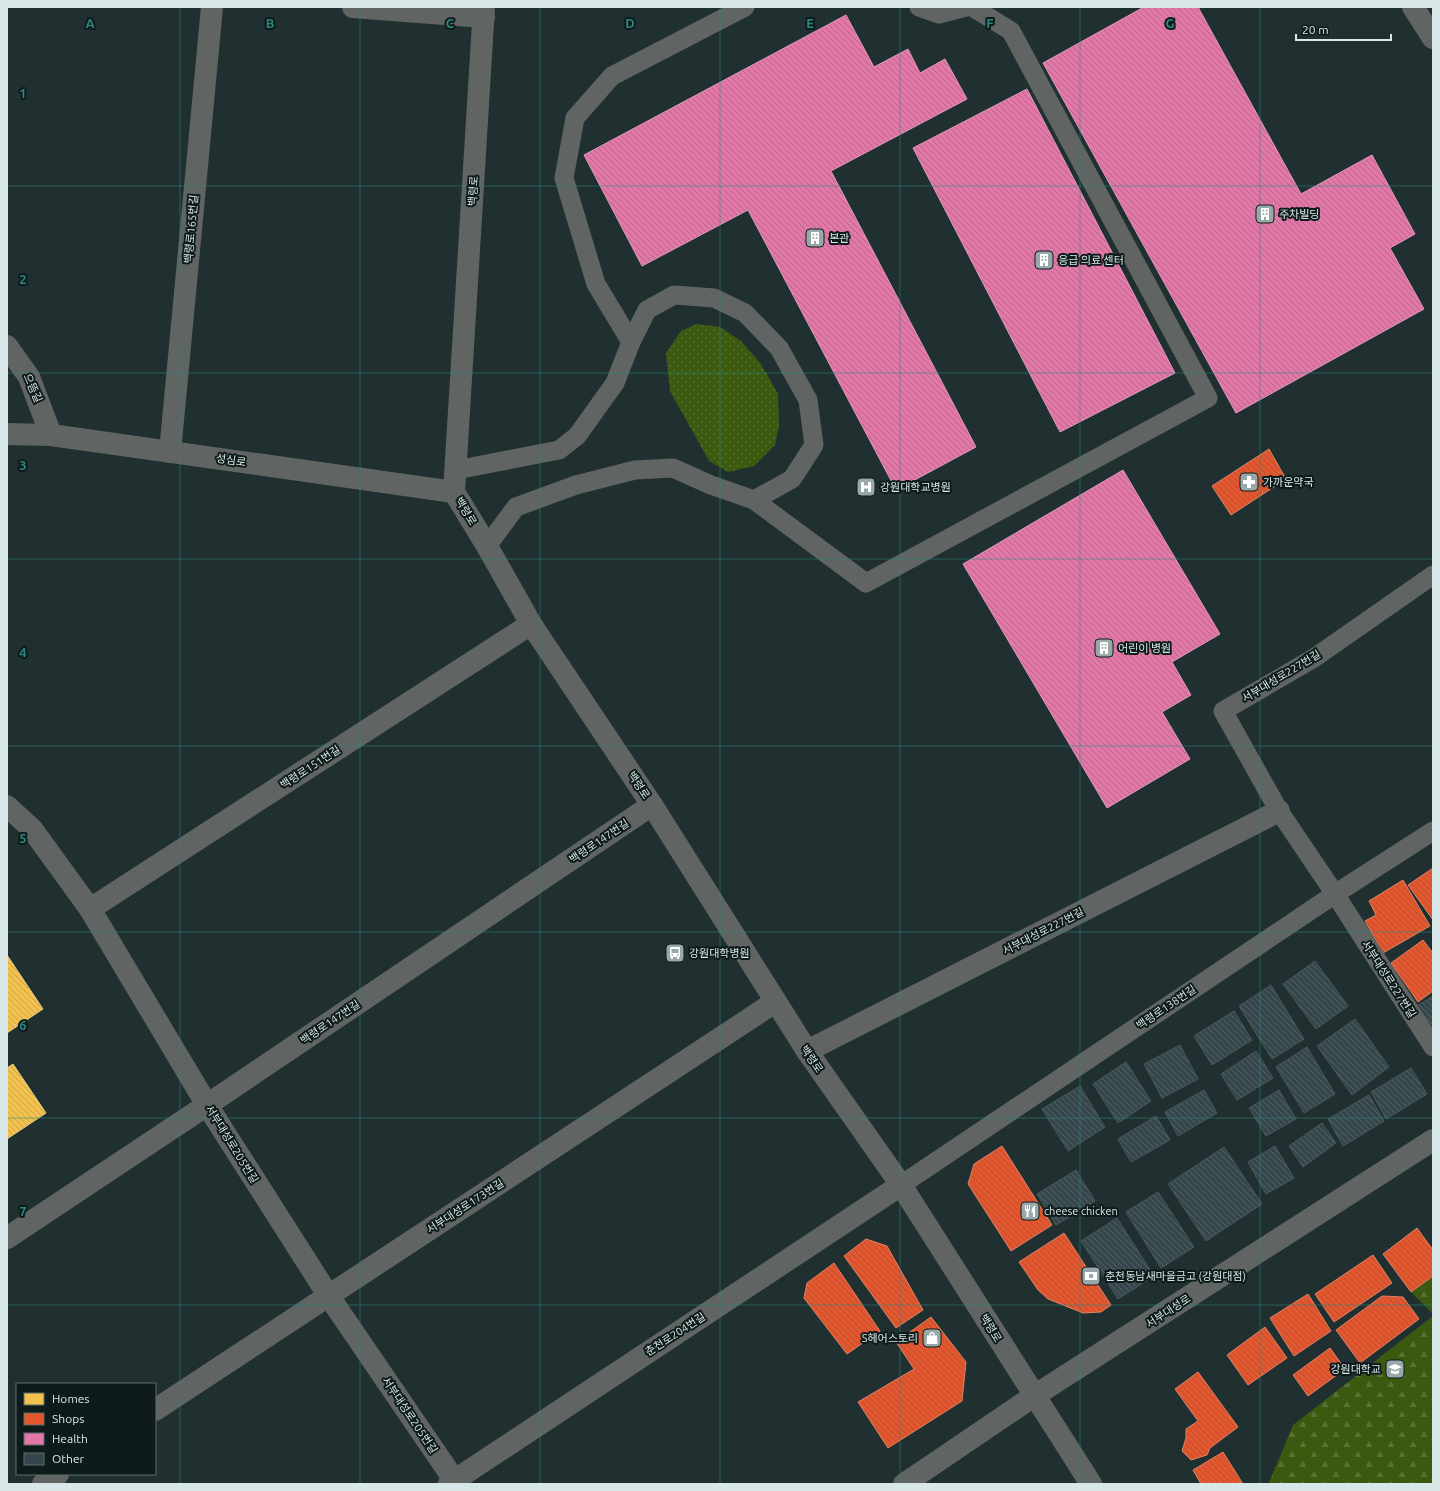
<svg xmlns="http://www.w3.org/2000/svg" width="1440" height="1491" viewBox="0 0 1440 1491" font-family="Ubuntu,'Noto Sans KR',sans-serif">
<style>
.grass{fill:url(#grass-dots)}
.forest{fill:url(#forest-firs)}
.homes{fill:url(#homes-back-hatch);stroke:#eacd7c}
.shops{fill:url(#shops-back-hatch);stroke:#e08266}
.health{fill:url(#health-back-hatch);stroke:#e099bb}
.building{fill:url(#building-back-hatch);stroke:#4b5759}
.lines{fill:none;stroke-linecap:round;stroke-linejoin:round}
.service{stroke:#606563;stroke-width:19}
.minor{stroke:#606563;stroke-width:22}
.tertiary{stroke:#606563;stroke-width:22}
.grid{fill:none;stroke:#2d8780;stroke-width:1;stroke-opacity:0.55}
.labels{text-anchor:middle;dominant-baseline:central;stroke-width:4;stroke-linejoin:round;paint-order:stroke}
.street-label{font-size:11px;fill:#d8e8e8;stroke:#0f1b1b}
.poi-label{font-size:11px;fill:#d8e8e8;stroke:#0f1b1b;text-anchor:start}
.grid-label{font-size:13px;text-anchor:middle;font-weight:bold;fill:#2d8780;stroke:#0f1b1b;stroke-width:4;stroke-linejoin:round;paint-order:stroke}
</style>
<defs>
<pattern id="grass-dots" width="8" height="8" patternUnits="userSpaceOnUse"><rect width="8" height="8" fill="#3c5a0f"/><path d="M2 2h.1M6 6h.1" fill="none" stroke="#577232" stroke-width="1.8" stroke-linecap="round"/></pattern>
<pattern id="forest-firs" width="22" height="20" patternUnits="userSpaceOnUse"><rect width="22" height="20" fill="#3c5a0f"/><path d="M5 1l3.5 6h-7zM16 11l3.5 6h-7z" fill="#577232"/></pattern>
<pattern id="homes-back-hatch" width="6" height="6" patternUnits="userSpaceOnUse"><rect width="6" height="6" fill="#f2c14e"/><path d="M-1 5l2 2M0 0l6 6M5-1l2 2" fill="none" stroke="#c6a24c"/></pattern>
<pattern id="shops-back-hatch" width="6" height="6" patternUnits="userSpaceOnUse"><rect width="6" height="6" fill="#e4572e"/><path d="M-1 5l2 2M0 0l6 6M5-1l2 2" fill="none" stroke="#b35235"/></pattern>
<pattern id="health-back-hatch" width="6" height="6" patternUnits="userSpaceOnUse"><rect width="6" height="6" fill="#e377a8"/><path d="M-1 5l2 2M0 0l6 6M5-1l2 2" fill="none" stroke="#b2688b"/></pattern>
<pattern id="building-back-hatch" width="6" height="6" patternUnits="userSpaceOnUse"><rect width="6" height="6" fill="#35474c"/><path d="M-1 5l2 2M0 0l6 6M5-1l2 2" fill="none" stroke="#526266"/></pattern>
</defs>
<rect width="100%" height="100%" fill="#203030"/>
<path class="grass" d="M697,324L720,327L741,341L761,364L778,394L779,425L775,445L754,466L728,472L709,461L670,391L666,353L681,331Z"/>
<g class="forest">
<path d="M1433,1276V1314L1411,1292Z"/>
<path d="M1433,1316V1484H1270L1269,1483L1293,1425Z"/>
</g>
<g class="homes">
<path d="M7,955L43,1009L7,1033Z"/>
<path d="M13,1064L46,1113L7,1139V1068Z"/>
</g>
<g class="shops">
<path d="M1269,449L1286,479L1231,515L1212,486Z"/>
<path d="M1433,868V920L1408,885Z"/>
<path d="M1403,880L1430,926L1383,953L1365,921L1376,915L1369,901Z"/>
<path d="M1423,940L1433,953V991L1418,1002L1391,963Z"/>
<path d="M1002,1146L1052,1225L1011,1251L968,1184L974,1164Z"/>
<path d="M1417,1228L1433,1250V1276L1411,1292L1383,1254Z"/>
<path d="M1064,1233L1111,1305L1101,1312L1083,1313L1048,1299L1038,1290L1019,1262Z"/>
<path d="M866,1239L887,1246L923,1310L896,1328L844,1256Z"/>
<path d="M1373,1255L1392,1283L1334,1322L1315,1294Z"/>
<path d="M834,1263L880,1331L847,1354L804,1298L807,1283Z"/>
<path d="M1308,1294L1331,1331L1294,1356L1270,1318Z"/>
<path d="M1382,1296L1403,1297L1419,1319L1360,1363L1336,1330Z"/>
<path d="M931,1317L966,1362L962,1401L888,1448L858,1402L914,1369L896,1342Z"/>
<path d="M1265,1327L1287,1358L1248,1385L1227,1355Z"/>
<path d="M1330,1348L1345,1369L1308,1396L1293,1375Z"/>
<path d="M1198,1372L1238,1427L1210,1448L1207,1455L1191,1460L1182,1451L1186,1438V1429L1198,1421L1175,1389Z"/>
<path d="M1223,1452L1243,1484H1201L1193,1470Z"/>
</g>
<g class="health">
<path d="M1144,7H1198L1301,194L1372,155L1415,234L1390,248L1424,309L1236,413L1043,63Z"/>
<path d="M846,15L874,67L908,49L920,73L945,59L967,99L831,171L976,447L896,490L748,210L642,266L584,155Z"/>
<path d="M1027,89L1175,373L1060,432L913,148Z"/>
<path d="M1123,470L1220,634L1172,662L1191,695L1162,712L1190,759L1107,808L963,564Z"/>
</g>
<g class="building">
<path d="M1315,961L1348,1006L1316,1029L1283,984Z"/>
<path d="M1271,985L1304,1039L1272,1059L1239,1006Z"/>
<path d="M1433,996V1040L1412,1009Z"/>
<path d="M1234,1011L1252,1040L1212,1065L1194,1036Z"/>
<path d="M1355,1019L1389,1067L1352,1095L1317,1046Z"/>
<path d="M1180,1045L1198,1079L1162,1098L1144,1064Z"/>
<path d="M1307,1047L1335,1094L1304,1113L1276,1067Z"/>
<path d="M1256,1051L1273,1078L1237,1100L1221,1074Z"/>
<path d="M1126,1062L1151,1101L1118,1123L1093,1084Z"/>
<path d="M1411,1068L1427,1094L1386,1119L1371,1092Z"/>
<path d="M1080,1086L1105,1127L1068,1151L1042,1109Z"/>
<path d="M1204,1090L1217,1113L1178,1136L1165,1112Z"/>
<path d="M1279,1090L1296,1119L1266,1136L1249,1108Z"/>
<path d="M1369,1095L1384,1121L1343,1146L1328,1119Z"/>
<path d="M1156,1116L1170,1140L1131,1162L1118,1139Z"/>
<path d="M1322,1123L1336,1143L1303,1167L1289,1146Z"/>
<path d="M1275,1146L1294,1178L1266,1194L1248,1162Z"/>
<path d="M1224,1147L1262,1204L1206,1241L1168,1184Z"/>
<path d="M1076,1170L1095,1201L1056,1225L1037,1194Z"/>
<path d="M1158,1192L1194,1247L1161,1268L1126,1212Z"/>
<path d="M1117,1218L1154,1276L1118,1299L1081,1241Z"/>
</g>
<g class="lines">
<g class="service">
<path d="M919,7L939,14L966,7"/>
<path d="M631,342L596,284L564,178L575,118L612,76L745,7"/>
<path d="M456,470L559,450L577,436L615,383L631,342L647,310L674,295L714,298L745,313L779,348L808,400L814,445L792,479L754,500L711,485L673,468L635,470L576,485L516,507L487,546"/>
<path d="M754,500L866,583L1208,398L1011,31L972,7"/>
<path d="M1433,575L1314,658L1223,711L1279,811L1335,894L1433,1047"/>
<path d="M901,1185L1335,894L1433,831"/>
</g>
<g class="minor">
<path d="M353,7L484,17"/>
<path d="M1413,7L1433,38"/>
<path d="M7,346L29,377L51,435"/>
<path d="M7,434L51,435L454,492"/>
<path d="M170,452L212,7"/>
<path d="M7,806L32,829L90,909L207,1105L328,1295L457,1484"/>
<path d="M90,909L531,624"/>
<path d="M807,1051L1279,811"/>
<path d="M7,1238L207,1105L652,805"/>
<path d="M155,1410L775,1002"/>
<path d="M43,1484L58,1474"/>
<path d="M449,1484L901,1185"/>
</g>
<g class="tertiary">
<path d="M484,7L454,492L487,546L531,624L652,805L807,1051L901,1185L1091,1484"/>
<path d="M904,1484L1034,1396L1433,1140"/>
</g>
</g>
<path class="grid" d="M180,7V1484M360,7V1484M540,7V1484M720,7V1484M900,7V1484M1080,7V1484M1260,7V1484M7,186H1433M7,373H1433M7,559H1433M7,746H1433M7,932H1433M7,1118H1433M7,1305H1433"/>
<defs>
<g id="building-square" transform="scale(1)"><rect x="-9" y="-9" width="18" height="18" rx="4" fill="#98a8a8" stroke="#0f1b1b"/><path d="M-4-6H4V6H1V3H-1V6H-4ZM-2.5-4.3h1.7v1.8h-1.7ZM.8-4.3h1.7v1.8H.8ZM-2.5-1h1.7V.8h-1.7ZM.8-1h1.7V.8H.8Z" fill="#fff"/></g>
<g id="pharmacy-square" transform="scale(1)"><rect x="-9" y="-9" width="18" height="18" rx="4" fill="#98a8a8" stroke="#0f1b1b"/><path d="M-2-6h4v4h4v4h-4v4h-4v-4h-4v-4h4Z" fill="#fff"/></g>
<g id="hospital-square" transform="scale(1)"><rect x="-9" y="-9" width="18" height="18" rx="4" fill="#98a8a8" stroke="#0f1b1b"/><path d="M-5-5h3v3.5h4V-5h3V5h-3V1.5h-4V5h-3Z" fill="#fff"/></g>
<g id="bus-square" transform="scale(1)"><rect x="-9" y="-9" width="18" height="18" rx="4" fill="#98a8a8" stroke="#0f1b1b"/><path d="M-5-6H5V4H4V6H2V4H-2V6H-4V4H-5ZM-3.5-4V0h7V-4ZM-3.5 1.2v1.5H-2V1.2ZM2 1.2v1.5H3.5V1.2Z" fill="#fff"/></g>
<g id="restaurant-square" transform="scale(1)"><rect x="-9" y="-9" width="18" height="18" rx="4" fill="#98a8a8" stroke="#0f1b1b"/><path d="M-5-6h1v4h1v-4h1v4h1v-4h1v5L-1.5 .5V6h-2V.5L-5-1ZM5-6V6H3V1.5H1.5Q1.5-4 5-6Z" fill="#fff"/></g>
<g id="bank-square" transform="scale(1)"><rect x="-9" y="-9" width="18" height="18" rx="4" fill="#98a8a8" stroke="#0f1b1b"/><path d="M-6-4H6V4H-6ZM0-2.3a2.3 2.3 0 1 0 0 4.6a2.3 2.3 0 1 0 0-4.6Z" fill="#fff"/></g>
<g id="shop-square" transform="scale(1)"><rect x="-9" y="-9" width="18" height="18" rx="4" fill="#98a8a8" stroke="#0f1b1b"/><path d="M-5-2.5h2.3a2.7 3.5 0 0 1 5.4 0H5L5.5 6h-11ZM-1.5-2.5h3a1.5 2.3 0 0 0-3 0Z" fill="#fff"/></g>
<g id="university-square" transform="scale(1)"><rect x="-9" y="-9" width="18" height="18" rx="4" fill="#98a8a8" stroke="#0f1b1b"/><path d="M0-5L7-2L0 1L-7-2ZM-4 1L0 2.5L4 1V4Q0 6-4 4Z" fill="#fff"/></g>
</defs>
<g fill-rule="evenodd">
<use href="#building-square" x="1265" y="214"/>
<use href="#building-square" x="815" y="238"/>
<use href="#building-square" x="1044" y="260"/>
<use href="#pharmacy-square" x="1249" y="482"/>
<use href="#hospital-square" x="866" y="487"/>
<use href="#building-square" x="1104" y="648"/>
<use href="#bus-square" x="675" y="953"/>
<use href="#restaurant-square" x="1030" y="1211"/>
<use href="#bank-square" x="1091" y="1276"/>
<use href="#shop-square" x="932" y="1338"/>
<use href="#university-square" x="1395" y="1369"/>
</g>
<g class="labels">
<g class="street-label">
<text transform="translate(473 191) rotate(-86)">백령로</text>
<text transform="translate(191 229) rotate(-85)">백령로165번길</text>
<text transform="translate(33 388) rotate(66)">으뜸길</text>
<text transform="translate(231 460) rotate(8)">성심로</text>
<text transform="translate(466 511) rotate(59)">백령로</text>
<text transform="translate(1281 676) rotate(-31)">서부대성로227번길</text>
<text transform="translate(310 767) rotate(-33)">백령로151번길</text>
<text transform="translate(639 785) rotate(56)">백령로</text>
<text transform="translate(599 841) rotate(-34)">백령로147번길</text>
<text transform="translate(1043 931) rotate(-27)">서부대성로227번길</text>
<text transform="translate(1389 979) rotate(57)">서부대성로227번길</text>
<text transform="translate(1166 1007) rotate(-34)">백령로138번길</text>
<text transform="translate(330 1022) rotate(-34)">백령로147번길</text>
<text transform="translate(812 1059) rotate(55)">백령로</text>
<text transform="translate(232 1144) rotate(58)">서부대성로205번길</text>
<text transform="translate(465 1206) rotate(-33)">서부대성로173번길</text>
<text transform="translate(1168 1311) rotate(-33)">서부대성로</text>
<text transform="translate(991 1328) rotate(58)">백령로</text>
<text transform="translate(675 1334) rotate(-33)">춘천로204번길</text>
<text transform="translate(410 1415) rotate(56)">서부대성로205번길</text>
</g>
<g class="poi-label">
<text x="1279" y="214">주차빌딩</text>
<text x="829" y="238">본관</text>
<text x="1058" y="260">응급 의료 센터</text>
<text x="1263" y="482">가까운약국</text>
<text x="880" y="487">강원대학교병원</text>
<text x="1118" y="648">어린이 병원</text>
<text x="689" y="953">강원대학병원</text>
<text x="1044" y="1211">cheese chicken</text>
<text x="1105" y="1276">춘천동남새마을금고 (강원대점)</text>
<text x="918" y="1338" text-anchor="end">S헤어스토리</text>
<text x="1381" y="1369" text-anchor="end">강원대학교</text>
</g>
</g>
<g class="grid-label">
<text x="90" y="28">A</text>
<text x="270" y="28">B</text>
<text x="450" y="28">C</text>
<text x="630" y="28">D</text>
<text x="810" y="28">E</text>
<text x="990" y="28">F</text>
<text x="1170" y="28">G</text>
<text x="23" y="98">1</text>
<text x="23" y="284">2</text>
<text x="23" y="470">3</text>
<text x="23" y="657">4</text>
<text x="23" y="843">5</text>
<text x="23" y="1030">6</text>
<text x="23" y="1216">7</text>
</g>
<rect width="1440" height="1491" fill="none" stroke="#d8e8e8" stroke-width="16"/>
<rect x="16" y="1383" width="140" height="92" fill="#0f1b1b" stroke="#5f6d6d"/>
<rect x="24" y="1393" width="20" height="12" fill="#f2c14e" stroke="#5f6d6d"/>
<text x="52" y="1403" font-size="12" fill="#d8e8e8">Homes</text>
<rect x="24" y="1413" width="20" height="12" fill="#e4572e" stroke="#5f6d6d"/>
<text x="52" y="1423" font-size="12" fill="#d8e8e8">Shops</text>
<rect x="24" y="1433" width="20" height="12" fill="#e377a8" stroke="#5f6d6d"/>
<text x="52" y="1443" font-size="12" fill="#d8e8e8">Health</text>
<rect x="24" y="1453" width="20" height="12" fill="#35474c" stroke="#5f6d6d"/>
<text x="52" y="1463" font-size="12" fill="#d8e8e8">Other</text>
<path d="M1296 34v6h95v-6" fill="none" stroke="#d8e8e8" stroke-width="2"/>
<text x="1302" y="34" font-size="12" fill="#d8e8e8" stroke="#0f1b1b" stroke-width="3" paint-order="stroke">20 m</text>
</svg>
